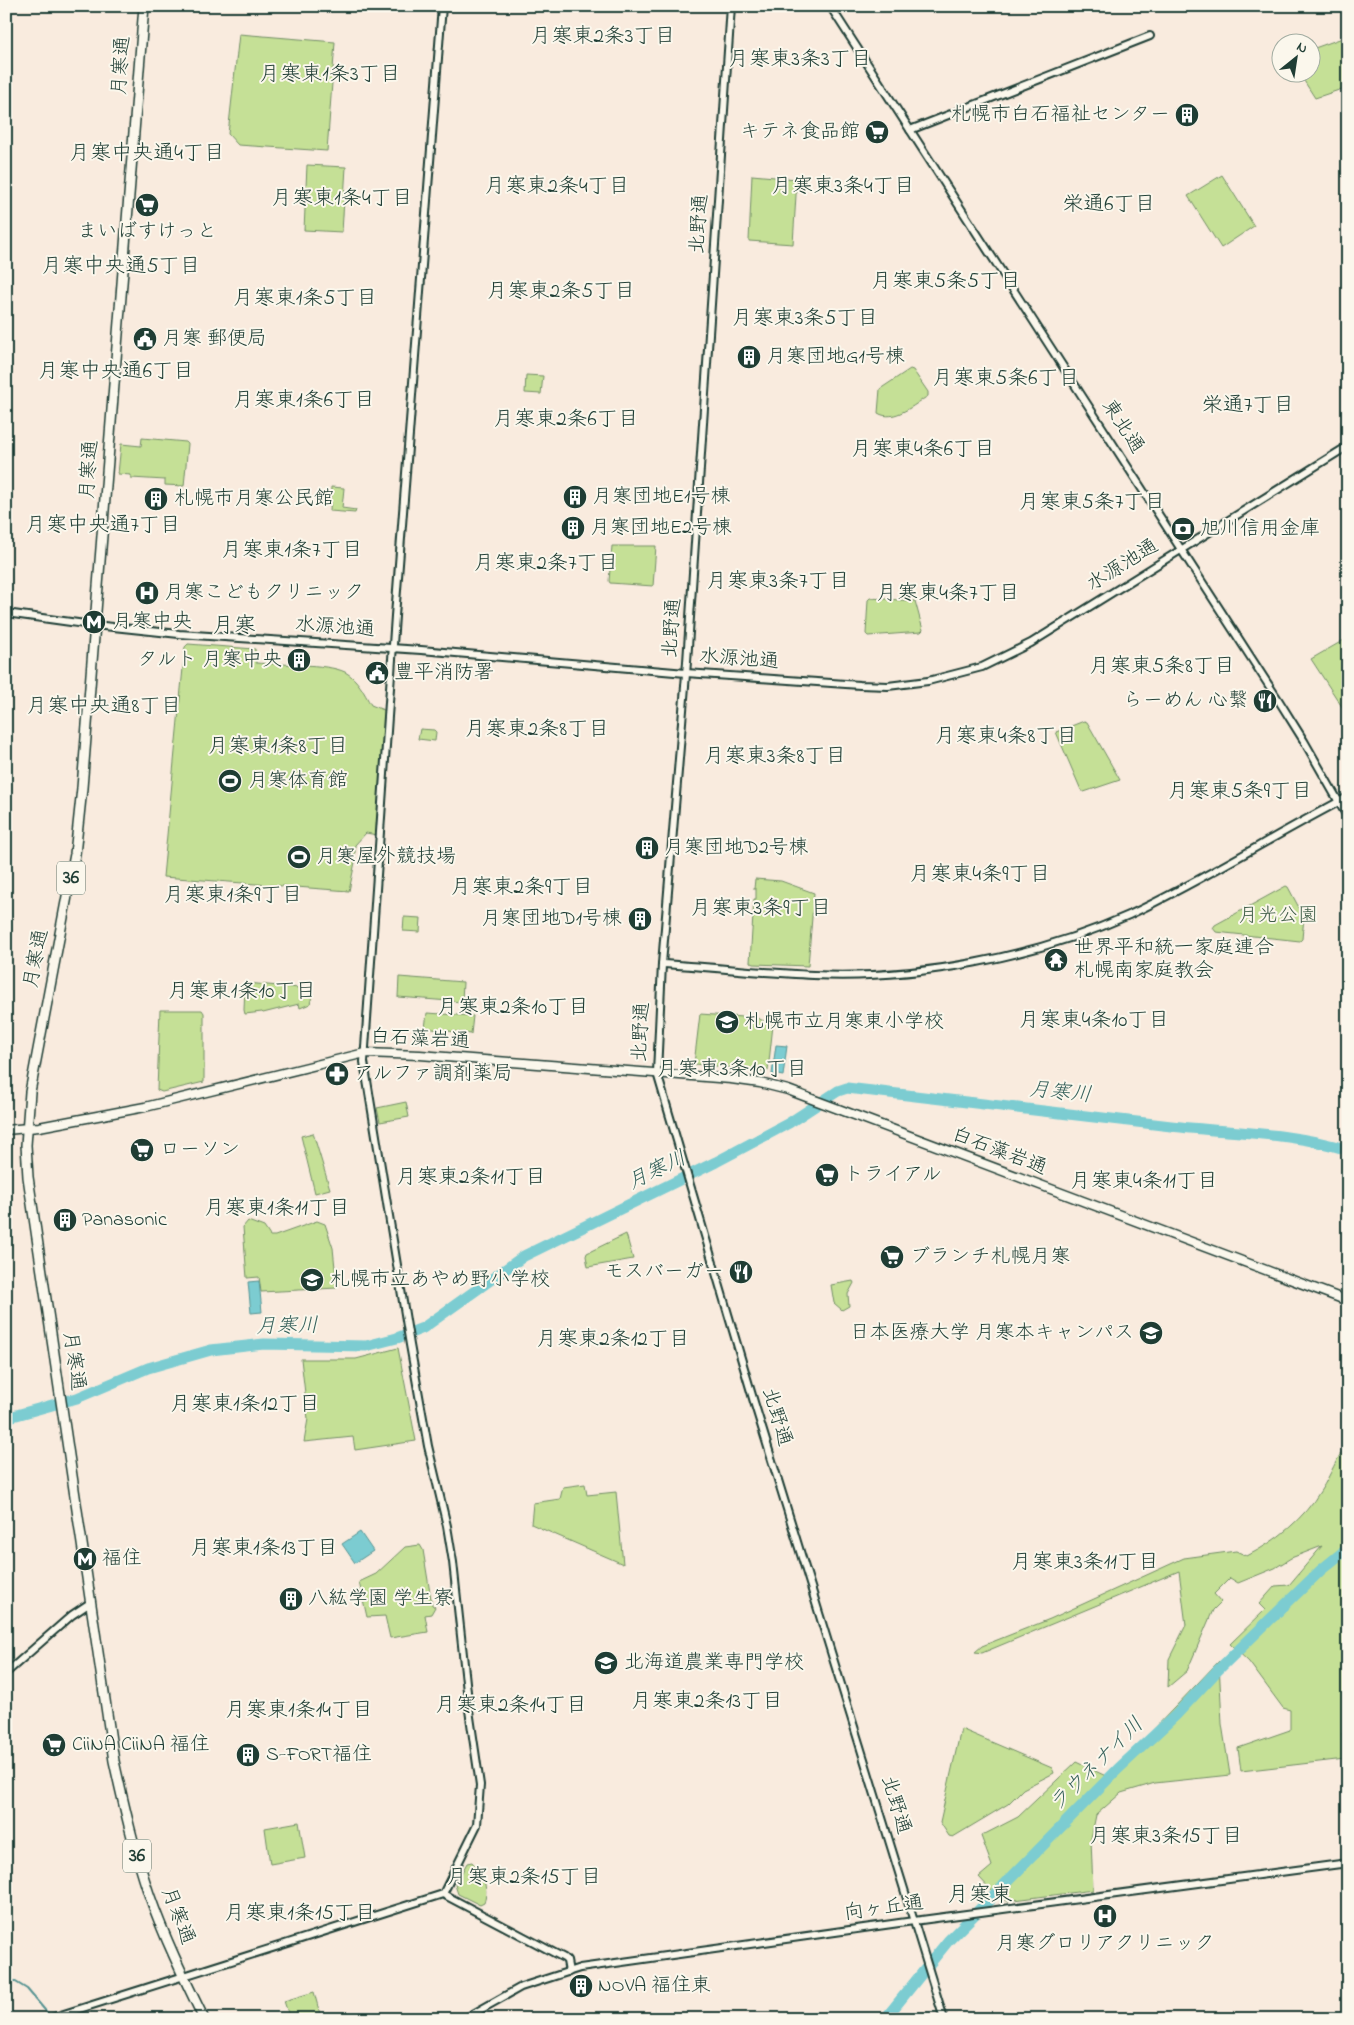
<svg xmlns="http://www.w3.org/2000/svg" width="1354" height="2025" viewBox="0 0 1354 2025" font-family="'Indie Flower','Klee One',sans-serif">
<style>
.green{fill:#c5e096;stroke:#728e65}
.water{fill:#7bccd1;stroke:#569392}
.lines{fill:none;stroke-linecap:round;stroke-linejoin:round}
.stream{stroke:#569392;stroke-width:2}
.river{stroke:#7bccd1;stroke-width:11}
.minor-casing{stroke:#1f3d34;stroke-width:10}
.major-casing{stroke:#1f3d34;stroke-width:11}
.highway-casing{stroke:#1f3d34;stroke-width:12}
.minor{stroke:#fbf7ec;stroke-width:6}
.major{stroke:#fbf7ec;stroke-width:8}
.highway{stroke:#fbf7ec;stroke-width:9}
.labels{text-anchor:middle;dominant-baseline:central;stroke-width:4;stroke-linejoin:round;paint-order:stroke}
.shield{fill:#fbf7ec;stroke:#61756b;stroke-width:1}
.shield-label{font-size:19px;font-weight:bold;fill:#1f3d34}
.street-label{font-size:20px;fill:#1f3d34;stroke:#fbf7ec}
.poi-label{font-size:20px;fill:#1f3d34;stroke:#fbf7ec;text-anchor:start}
.park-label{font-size:20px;fill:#405e48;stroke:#fbf7ec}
.neighbourhood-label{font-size:21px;fill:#1f3d34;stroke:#fbf7ec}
.water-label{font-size:21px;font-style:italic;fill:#36615b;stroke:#fbf7ec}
.quarter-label{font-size:22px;fill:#1f3d34;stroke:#fbf7ec}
</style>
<rect width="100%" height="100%" fill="#f9ebde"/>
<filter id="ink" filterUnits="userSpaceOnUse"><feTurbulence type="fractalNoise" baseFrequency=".02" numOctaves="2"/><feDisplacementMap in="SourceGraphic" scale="10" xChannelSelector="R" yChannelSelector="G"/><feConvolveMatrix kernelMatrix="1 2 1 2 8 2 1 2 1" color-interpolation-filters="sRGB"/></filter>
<g filter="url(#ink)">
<g class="green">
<path d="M239,34L335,42L327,151L238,145L228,134Z"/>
<path d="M1348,36V87L1315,98L1299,73L1312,72V49Z"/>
<path d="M307,165L346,167L342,232L304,230Z"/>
<path d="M752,175L797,179L793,244L749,241Z"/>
<path d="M1222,175L1254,226L1221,248L1188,196Z"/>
<path d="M910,369L913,370L928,392V396C915,404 894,423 878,413L880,389Z"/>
<path d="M526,375L543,376L541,394L525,393Z"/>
<path d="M142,438L186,442L188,444L184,486L165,485V480L131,478V475L118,474L121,444L141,446Z"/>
<path d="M331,487L344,488L342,508L356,510L355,513L330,511Z"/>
<path d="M612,546H656L653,586L610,583L609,581Z"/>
<path d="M870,598L915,601L923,630L921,632L868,636L866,634L868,600Z"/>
<path d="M1344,640L1348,642V716L1311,659Z"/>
<path d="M188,644L255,649L256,663C279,665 326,663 345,672C358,679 364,693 371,705L386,711L377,835L366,833L355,845V862L349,891L163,877L185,647Z"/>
<path d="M1084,721L1087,722L1120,780L1084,792L1081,790L1056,732Z"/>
<path d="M420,729L434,730L436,732L435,741L418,739Z"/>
<path d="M755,879L781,881L814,893L808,966L754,964L750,962L754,899H756V889H754Z"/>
<path d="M1286,886L1288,887L1304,917L1302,939L1300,941L1216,932L1213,928L1215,925Z"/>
<path d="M404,917L421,918L420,932L403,931Z"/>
<path d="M399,977L463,982L462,1002L398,997Z"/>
<path d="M247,983L299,988L300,993L312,996L310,1004L300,1008L299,1004L263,1013L262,1012L245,1014L244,1010L245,985Z"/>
<path d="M160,1010H202L204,1013V1082L162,1092L157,1090Z"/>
<path d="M427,1013L473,1016L471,1034L425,1028Z"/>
<path d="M700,1014L757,1018L773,1025L768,1071L694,1064Z"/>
<path d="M406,1102L409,1117L380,1122L377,1108Z"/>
<path d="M313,1133L330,1189L315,1193L301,1136Z"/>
<path d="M248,1221L264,1227L270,1236H275L317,1221L325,1224L333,1248L337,1288L261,1292L259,1277L247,1278L243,1227Z"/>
<path d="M626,1234L633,1259L588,1267L586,1256L587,1253Z"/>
<path d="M853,1281L854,1283L848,1294L849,1306L842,1310L834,1303L831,1285Z"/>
<path d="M398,1348L416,1441L355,1450L353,1437L304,1442L308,1419L301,1359H356Z"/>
<path d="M1348,1444V1732L1342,1733L1345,1759L1241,1771L1238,1748L1290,1730V1710L1283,1708L1249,1662L1230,1644L1265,1610L1259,1604L1275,1586L1289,1585L1322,1546L1291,1558L1275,1568L1238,1583L1230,1578L1214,1594L1221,1602L1213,1610L1187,1671L1168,1687L1169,1659L1186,1625L1179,1571L982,1653L975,1652L982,1646L1050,1619L1184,1558L1236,1551L1247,1556C1276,1541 1304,1519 1321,1490C1331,1475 1336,1457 1348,1444Z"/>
<path d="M585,1484L587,1495L616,1492L623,1564L531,1524L533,1503L560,1499L563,1487Z"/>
<path d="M420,1545L423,1550L432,1605L435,1607L431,1614L425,1615L428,1632L390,1638L385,1616L367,1617L359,1582L376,1574L405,1547Z"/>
<path d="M1219,1661L1222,1724L1230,1775L1155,1783L1121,1793L1096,1815L1091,1839L1093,1890L1007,1901L991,1890L979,1877L992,1866L981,1836L1018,1817L1076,1762L1108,1777Z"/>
<path d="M961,1729L1052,1768L1054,1773L1023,1789L1008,1804L953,1837L949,1836L940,1822Z"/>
<path d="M299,1822L305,1858L270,1864L265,1828Z"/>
<path d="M472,1862C483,1874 489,1887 484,1903L480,1905L458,1894L455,1885L467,1863Z"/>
<path d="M314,1992L320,2014L312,2019H290L284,2001Z"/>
</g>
<g class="water">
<path d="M776,1045L787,1046L783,1076L772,1074Z"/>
<path d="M259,1281L262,1312L251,1313L248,1282Z"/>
<path d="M360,1532L373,1551L355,1563L342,1544Z"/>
</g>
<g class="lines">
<path class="stream" d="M6,1976L27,1989L50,2016"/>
<g class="river">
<path d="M6,1418L77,1398L148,1368L211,1350L264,1344L366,1346L397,1338L423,1328L524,1256L716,1162L789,1123L838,1091L847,1088C955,1101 1063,1114 1171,1126C1230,1133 1291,1132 1348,1150"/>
<path d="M885,2019L948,1941L1000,1889L1118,1769L1176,1715L1217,1671L1321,1570L1348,1548"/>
</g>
<g class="minor-casing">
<g id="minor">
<path d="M442,6L395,616L364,1062L410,1345L428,1446L447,1526L453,1562L469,1710L480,1785L477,1825L443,1894L564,1958L567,1961L569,1972"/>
<path d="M731,6L687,662L662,964L657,1073L754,1402L944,2019"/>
<path d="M830,6L1279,701L1304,741L1348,818"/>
<path d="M910,130L1150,36"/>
<path d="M6,613L85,624L179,634L421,650L686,673L860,685L888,686L928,681L982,667L1031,643L1348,446"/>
<path d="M662,964C712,967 763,973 813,975C915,980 1036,957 1129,915C1204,880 1274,835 1348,797"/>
<path d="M6,1673L72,1615L90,1603"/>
<path d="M48,2019L443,1894"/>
<path d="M464,2019L521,1987L580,1968L899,1923L1348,1863"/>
</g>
</g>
<g class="major-casing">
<path id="major" d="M6,1130L39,1127L145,1107L365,1053L420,1055L731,1079L760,1083L788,1090L1348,1301"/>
</g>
<g class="highway-casing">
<path id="highway" d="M144,6L82,788L75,854L30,1092L26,1145L28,1177L114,1761C124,1806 134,1850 149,1894C164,1937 184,1978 204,2019"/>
</g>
<use href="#minor" class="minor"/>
<use href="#major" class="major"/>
<use href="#highway" class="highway"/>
</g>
</g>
<defs>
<g id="building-disc" transform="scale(1.25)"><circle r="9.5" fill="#1f3d34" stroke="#fbf7ec"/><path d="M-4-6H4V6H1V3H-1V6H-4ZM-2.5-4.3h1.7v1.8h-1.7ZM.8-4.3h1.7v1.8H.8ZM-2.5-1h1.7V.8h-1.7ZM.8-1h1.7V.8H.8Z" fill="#fff"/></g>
<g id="supermarket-disc" transform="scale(1.25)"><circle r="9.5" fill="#1f3d34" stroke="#fbf7ec"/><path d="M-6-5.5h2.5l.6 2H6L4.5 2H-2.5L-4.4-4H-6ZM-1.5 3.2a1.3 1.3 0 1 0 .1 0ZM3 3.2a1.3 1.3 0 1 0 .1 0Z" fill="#fff"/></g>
<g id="civic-disc" transform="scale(1.25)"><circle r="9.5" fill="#1f3d34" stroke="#fbf7ec"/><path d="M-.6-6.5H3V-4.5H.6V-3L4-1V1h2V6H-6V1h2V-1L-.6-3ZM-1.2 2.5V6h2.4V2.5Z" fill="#fff"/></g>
<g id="bank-disc" transform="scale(1.25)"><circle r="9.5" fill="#1f3d34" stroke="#fbf7ec"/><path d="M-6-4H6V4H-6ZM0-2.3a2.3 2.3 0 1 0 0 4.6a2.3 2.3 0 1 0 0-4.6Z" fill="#fff"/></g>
<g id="hospital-disc" transform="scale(1.25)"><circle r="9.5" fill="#1f3d34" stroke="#fbf7ec"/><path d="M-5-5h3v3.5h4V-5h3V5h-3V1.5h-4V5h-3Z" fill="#fff"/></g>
<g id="metro-disc" transform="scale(1.25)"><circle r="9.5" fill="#1f3d34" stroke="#fbf7ec"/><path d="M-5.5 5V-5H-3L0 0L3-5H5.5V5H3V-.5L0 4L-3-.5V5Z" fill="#fff"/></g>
<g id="restaurant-disc" transform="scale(1.25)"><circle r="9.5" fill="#1f3d34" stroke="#fbf7ec"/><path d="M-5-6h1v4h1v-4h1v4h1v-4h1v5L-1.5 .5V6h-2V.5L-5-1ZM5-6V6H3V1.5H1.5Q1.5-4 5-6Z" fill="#fff"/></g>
<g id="stadium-disc" transform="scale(1.25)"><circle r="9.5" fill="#1f3d34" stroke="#fbf7ec"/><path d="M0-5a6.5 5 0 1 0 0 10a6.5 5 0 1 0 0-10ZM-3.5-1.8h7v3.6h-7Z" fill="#fff"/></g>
<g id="temple-disc" transform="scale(1.25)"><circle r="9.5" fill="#1f3d34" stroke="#fbf7ec"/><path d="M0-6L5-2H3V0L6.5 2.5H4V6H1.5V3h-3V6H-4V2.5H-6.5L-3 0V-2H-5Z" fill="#fff"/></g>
<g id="school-disc" transform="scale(1.25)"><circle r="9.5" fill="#1f3d34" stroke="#fbf7ec"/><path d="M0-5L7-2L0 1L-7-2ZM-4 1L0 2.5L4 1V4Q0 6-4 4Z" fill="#fff"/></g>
<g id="pharmacy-disc" transform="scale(1.25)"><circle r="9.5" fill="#1f3d34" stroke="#fbf7ec"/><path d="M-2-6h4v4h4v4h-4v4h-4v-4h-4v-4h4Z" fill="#fff"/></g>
<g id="university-disc" transform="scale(1.25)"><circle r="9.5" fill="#1f3d34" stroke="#fbf7ec"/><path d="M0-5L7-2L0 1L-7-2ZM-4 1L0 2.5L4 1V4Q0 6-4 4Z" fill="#fff"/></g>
</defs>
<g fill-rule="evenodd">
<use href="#building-disc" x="1187" y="115"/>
<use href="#supermarket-disc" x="877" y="132"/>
<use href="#supermarket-disc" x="147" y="205"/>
<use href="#civic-disc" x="145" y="339"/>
<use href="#building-disc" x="749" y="357"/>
<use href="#building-disc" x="575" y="497"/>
<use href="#building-disc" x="156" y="499"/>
<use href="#building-disc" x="573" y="528"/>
<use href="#bank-disc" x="1183" y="529"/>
<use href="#hospital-disc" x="147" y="593"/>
<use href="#metro-disc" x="94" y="622"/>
<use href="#building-disc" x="299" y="660"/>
<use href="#civic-disc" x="377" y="673"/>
<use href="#restaurant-disc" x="1265" y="701"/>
<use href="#stadium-disc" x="230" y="781"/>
<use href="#building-disc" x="647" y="848"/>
<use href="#stadium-disc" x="299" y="857"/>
<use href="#building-disc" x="640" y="919"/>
<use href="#temple-disc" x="1056" y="960"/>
<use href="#school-disc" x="727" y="1022"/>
<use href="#pharmacy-disc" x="337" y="1074"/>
<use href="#supermarket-disc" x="142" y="1150"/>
<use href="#supermarket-disc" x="827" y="1175"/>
<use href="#building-disc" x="65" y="1220"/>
<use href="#supermarket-disc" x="892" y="1257"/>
<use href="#restaurant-disc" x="741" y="1272"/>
<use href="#school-disc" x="312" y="1280"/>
<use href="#university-disc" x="1151" y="1333"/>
<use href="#metro-disc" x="85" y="1559"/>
<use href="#building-disc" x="291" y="1599"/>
<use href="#university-disc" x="606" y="1663"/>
<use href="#supermarket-disc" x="54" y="1745"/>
<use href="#building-disc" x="248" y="1755"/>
<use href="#hospital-disc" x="1105" y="1916"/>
<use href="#building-disc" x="581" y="1986"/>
</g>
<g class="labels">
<g class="shield">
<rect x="57" y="861.5" width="28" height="33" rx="4"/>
<rect x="123" y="1839.5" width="28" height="33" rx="4"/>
</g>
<g class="shield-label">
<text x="71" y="878">36</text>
<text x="137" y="1856">36</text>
</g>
<g class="street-label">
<text transform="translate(122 66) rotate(-86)">月寒通</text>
<text transform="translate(700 224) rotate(-86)">北野通</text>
<text transform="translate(1122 427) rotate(57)">東北通</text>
<text transform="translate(90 470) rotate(-86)">月寒通</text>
<text transform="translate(1123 566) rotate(-32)">水源池通</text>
<text transform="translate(335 628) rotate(4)">水源池通</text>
<text transform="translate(673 628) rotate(-86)">北野通</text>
<text transform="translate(739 660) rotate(4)">水源池通</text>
<text transform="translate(37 959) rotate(-79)">月寒通</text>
<text transform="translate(642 1032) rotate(-87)">北野通</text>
<text transform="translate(420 1040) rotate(3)">白石藻岩通</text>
<text transform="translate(999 1152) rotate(21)">白石藻岩通</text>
<text transform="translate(73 1361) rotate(82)">月寒通</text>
<text transform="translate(776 1417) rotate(73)">北野通</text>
<text transform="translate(895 1805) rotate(73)">北野通</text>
<text transform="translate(884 1909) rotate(-8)">向ヶ丘通</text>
<text transform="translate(177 1916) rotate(69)">月寒通</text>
</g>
<g class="poi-label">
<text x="1170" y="115" text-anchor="end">札幌市白石福祉センター</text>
<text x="860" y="132" text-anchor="end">キテネ食品館</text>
<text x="147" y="232" text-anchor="middle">まいばすけっと</text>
<text x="162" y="339">月寒 郵便局</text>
<text x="766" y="357">月寒団地G1号棟</text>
<text x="592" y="497">月寒団地E1号棟</text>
<text x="174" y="499">札幌市月寒公民館</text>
<text x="590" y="528">月寒団地E2号棟</text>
<text x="1200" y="529">旭川信用金庫</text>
<text x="164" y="593">月寒こどもクリニック</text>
<text x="112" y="622">月寒中央</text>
<text x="282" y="660" text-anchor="end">タルト 月寒中央</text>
<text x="394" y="673">豊平消防署</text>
<text x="1248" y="701" text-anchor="end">らーめん 心繋</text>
<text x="248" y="781">月寒体育館</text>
<text x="664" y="848">月寒団地D2号棟</text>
<text x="316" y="857">月寒屋外競技場</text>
<text x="622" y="919" text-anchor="end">月寒団地D1号棟</text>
<text x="1074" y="948">世界平和統一家庭連合<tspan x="1074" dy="23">札幌南家庭教会</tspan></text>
<text x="744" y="1022">札幌市立月寒東小学校</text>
<text x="354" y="1074">アルファ調剤薬局</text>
<text x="160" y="1150">ローソン</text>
<text x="844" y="1175">トライアル</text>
<text x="82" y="1220">Panasonic</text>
<text x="910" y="1257">ブランチ札幌月寒</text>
<text x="724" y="1272" text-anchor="end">モスバーガー</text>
<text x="330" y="1280">札幌市立あやめ野小学校</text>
<text x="1134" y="1333" text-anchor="end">日本医療大学 月寒本キャンパス</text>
<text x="102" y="1559">福住</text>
<text x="308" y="1599">八紘学園 学生寮</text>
<text x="624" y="1663">北海道農業専門学校</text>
<text x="72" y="1745">CiiNA CiiNA 福住</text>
<text x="266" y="1755">S-FORT福住</text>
<text x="1105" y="1944" text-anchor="middle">月寒グロリアクリニック</text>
<text x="598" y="1986">NOVA 福住東</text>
</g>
<g class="park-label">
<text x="1278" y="916">月光公園</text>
</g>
<g class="neighbourhood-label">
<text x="603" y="37">月寒東2条3丁目</text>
<text x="800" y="60">月寒東3条3丁目</text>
<text x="330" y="75">月寒東1条3丁目</text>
<text x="147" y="154">月寒中央通4丁目</text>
<text x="557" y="187">月寒東2条4丁目</text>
<text x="843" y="187">月寒東3条4丁目</text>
<text x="342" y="199">月寒東1条4丁目</text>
<text x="1109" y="205">栄通6丁目</text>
<text x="121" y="267">月寒中央通5丁目</text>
<text x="946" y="282">月寒東5条5丁目</text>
<text x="561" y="292">月寒東2条5丁目</text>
<text x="305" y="299">月寒東1条5丁目</text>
<text x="805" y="319">月寒東3条5丁目</text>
<text x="116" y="372">月寒中央通6丁目</text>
<text x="1006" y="379">月寒東5条6丁目</text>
<text x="304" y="401">月寒東1条6丁目</text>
<text x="1248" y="406">栄通7丁目</text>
<text x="566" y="420">月寒東2条6丁目</text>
<text x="923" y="450">月寒東4条6丁目</text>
<text x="1092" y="503">月寒東5条7丁目</text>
<text x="103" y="526">月寒中央通7丁目</text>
<text x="292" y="551">月寒東1条7丁目</text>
<text x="546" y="564">月寒東2条7丁目</text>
<text x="778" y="582">月寒東3条7丁目</text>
<text x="948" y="594">月寒東4条7丁目</text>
<text x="1162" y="667">月寒東5条8丁目</text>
<text x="104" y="707">月寒中央通8丁目</text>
<text x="537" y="730">月寒東2条8丁目</text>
<text x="1006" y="737">月寒東4条8丁目</text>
<text x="278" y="747">月寒東1条8丁目</text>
<text x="775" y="757">月寒東3条8丁目</text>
<text x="1240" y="792">月寒東5条9丁目</text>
<text x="980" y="875">月寒東4条9丁目</text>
<text x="522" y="888">月寒東2条9丁目</text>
<text x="233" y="896">月寒東1条9丁目</text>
<text x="761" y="909">月寒東3条9丁目</text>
<text x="242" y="992">月寒東1条10丁目</text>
<text x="513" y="1008">月寒東2条10丁目</text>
<text x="1094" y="1021">月寒東4条10丁目</text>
<text x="732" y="1070">月寒東3条10丁目</text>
<text x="471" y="1178">月寒東2条11丁目</text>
<text x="1144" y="1182">月寒東4条11丁目</text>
<text x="277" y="1209">月寒東1条11丁目</text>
<text x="613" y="1340">月寒東2条12丁目</text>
<text x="245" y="1405">月寒東1条12丁目</text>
<text x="264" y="1549">月寒東1条13丁目</text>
<text x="1085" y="1563">月寒東3条11丁目</text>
<text x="707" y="1702">月寒東2条13丁目</text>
<text x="511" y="1706">月寒東2条14丁目</text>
<text x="299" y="1711">月寒東1条14丁目</text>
<text x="1166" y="1837">月寒東3条15丁目</text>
<text x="524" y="1878">月寒東2条15丁目</text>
<text x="300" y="1914">月寒東1条15丁目</text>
</g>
<g class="water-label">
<text transform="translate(1060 1093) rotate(6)">月寒川</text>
<text transform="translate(657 1171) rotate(-26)">月寒川</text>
<text transform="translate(287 1327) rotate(-1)">月寒川</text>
<text transform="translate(1097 1765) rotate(-45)">ラウネナイ川</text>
</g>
<g class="quarter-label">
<text x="234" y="627">月寒</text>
<text x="980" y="1896">月寒東</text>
</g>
</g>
<rect width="1354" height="2025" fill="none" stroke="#fbf7ec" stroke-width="25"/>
<rect x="12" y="12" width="1329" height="2000" fill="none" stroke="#1f3d34" stroke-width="2" filter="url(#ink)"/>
<g transform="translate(1296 58) rotate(30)"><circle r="24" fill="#fbf7ec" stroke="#a3ada2"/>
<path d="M0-4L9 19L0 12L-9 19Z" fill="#1f3d34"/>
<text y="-8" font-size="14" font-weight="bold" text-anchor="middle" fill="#1f3d34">N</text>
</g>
</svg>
